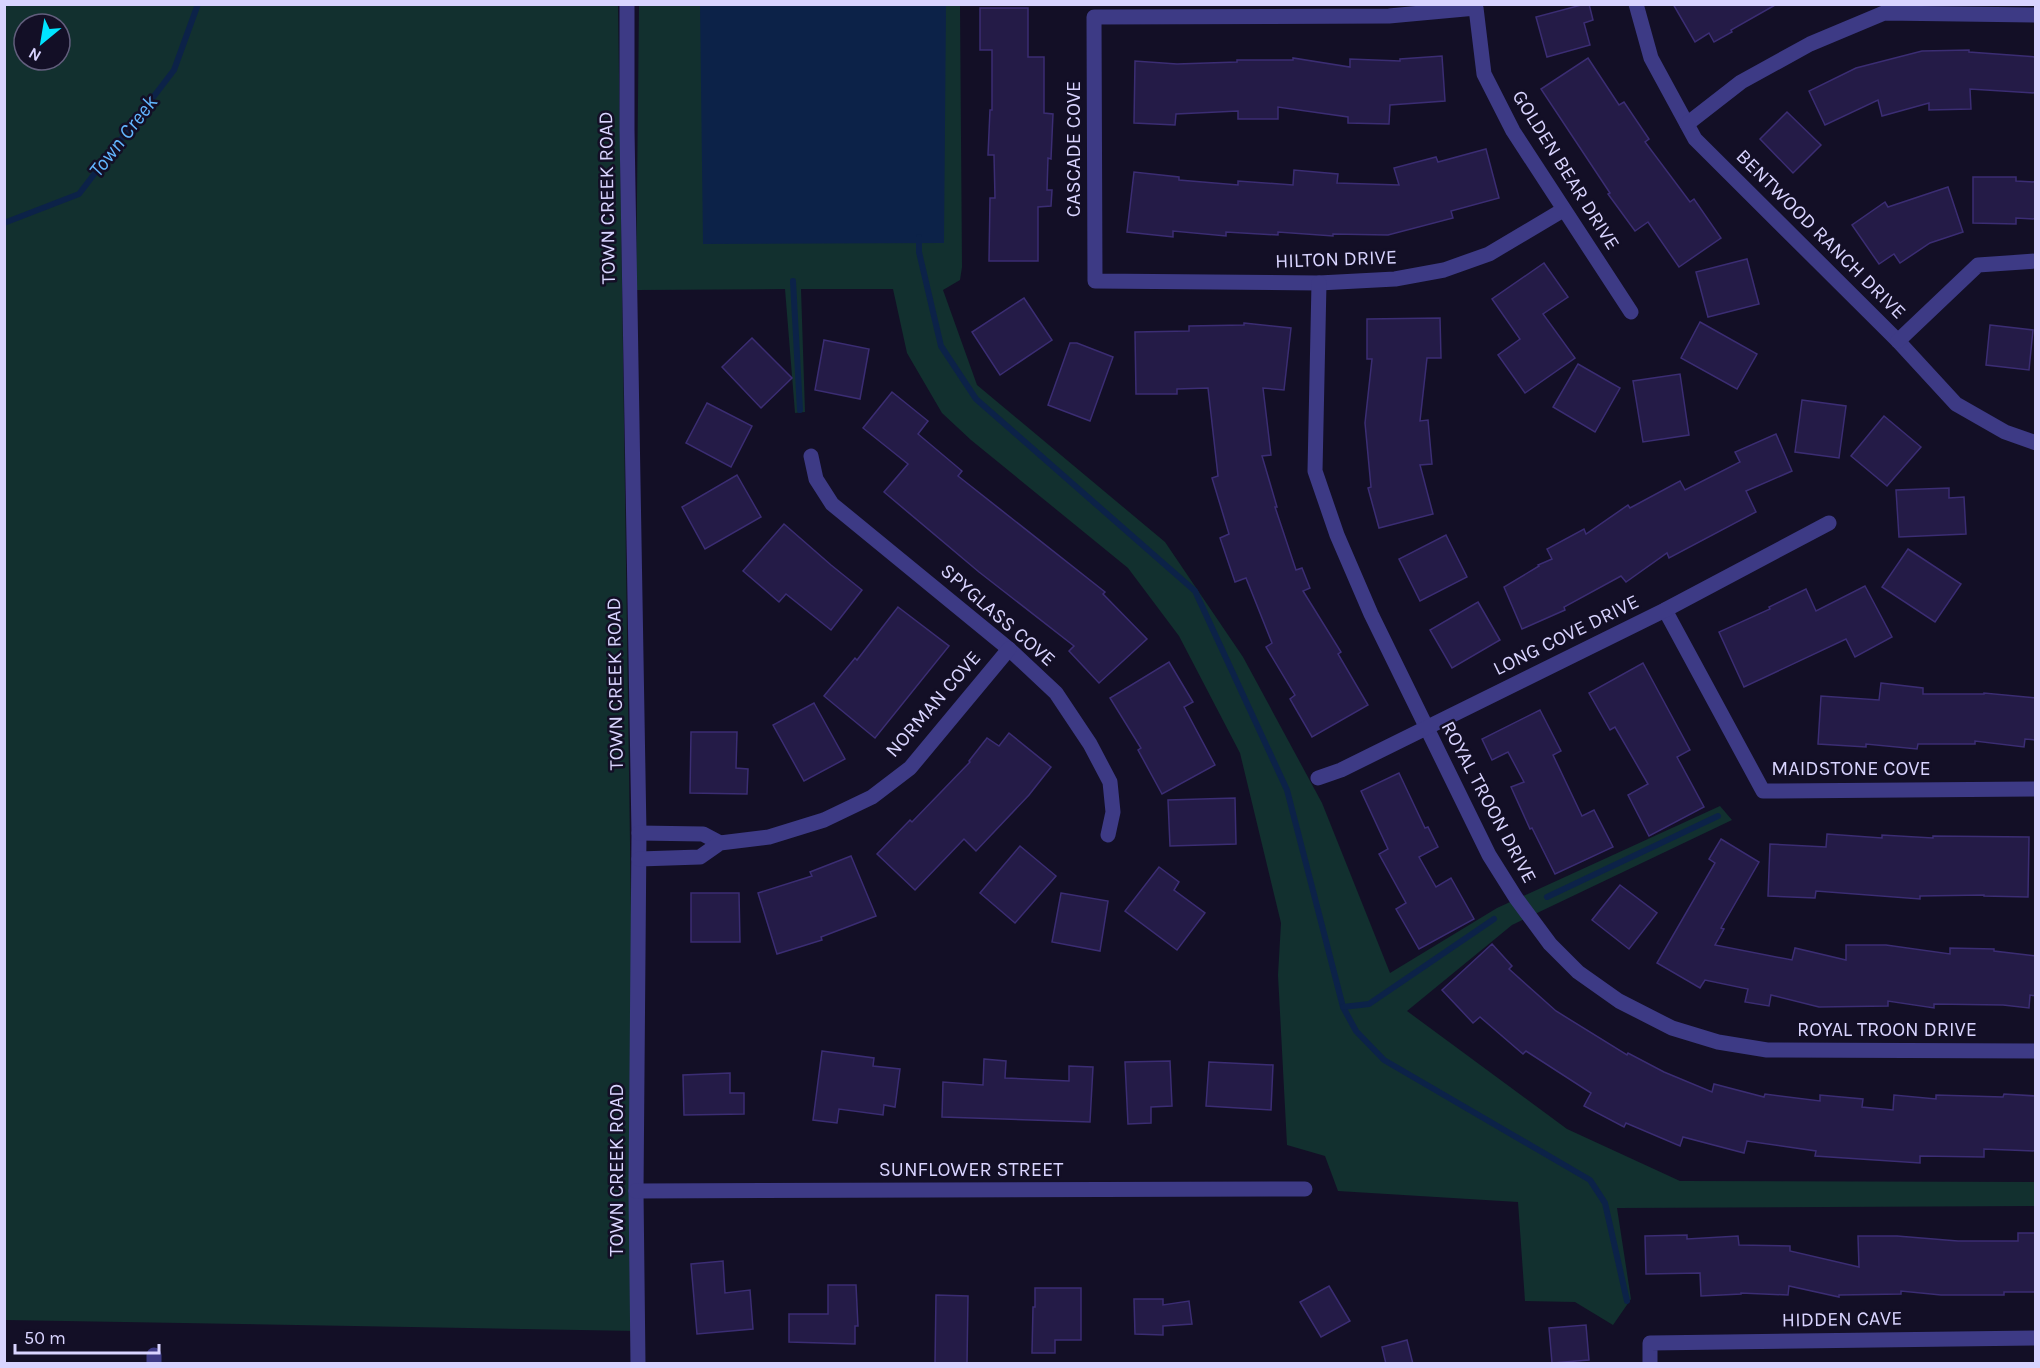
<svg xmlns="http://www.w3.org/2000/svg" width="2040" height="1368" viewBox="0 0 2040 1368" font-family="Karla,sans-serif">
<style>
.green{fill:#12302f;fill-rule:evenodd}
.water{fill:#0c2248}
.lines{fill:none;stroke-linecap:round;stroke-linejoin:round}
.stream{stroke:#0c2248;stroke-width:6}
.building{fill:#241b47;stroke:#3b2d73;stroke-width:1.5}
.street{stroke:#3d3a85;stroke-width:15}
.labels{text-anchor:middle;dominant-baseline:central;stroke-width:5;stroke-linejoin:round;paint-order:stroke}
.street-label{font-size:20px;fill:#d9d4ff;stroke:#130f26}
.water-label{font-size:21px;font-style:italic;fill:#62b6ff;stroke:#130f26}
</style>
<rect width="100%" height="100%" fill="#130f26"/>
<g class="green">
<path d="M5,5H618L637,1331L5,1320ZM24,24H60V60H24Z"/>
<path d="M639,5H960L962,267L960,280L943,290L977,385L1165,542L1243,657L1322,803L1390,973L1497,908L1720,806L1732,820L1512,925L1407,1011L1567,1129L1680,1181L2035,1182V1206L1617,1208L1631,1299L1613,1325L1575,1302L1525,1301L1518,1202L1338,1191L1325,1156L1287,1145L1278,975L1281,923L1240,753L1179,636L1128,568L971,440L942,413L907,353L893,289H801L805,412L795,413L785,289L636,290Z"/>
</g>
<path class="water" d="M700,5H946L944,243L703,244Z"/>
<g class="lines">
<g class="stream">
<path d="M4,223L79,194L174,70L198,4"/>
<path d="M919,237V252L941,346L976,399L1195,591L1287,790L1343,1007L1356,1031L1384,1060L1590,1180L1605,1203L1627,1301"/>
<path d="M793,281L800,410"/>
<path d="M1547,897L1718,816"/>
<path d="M1343,1007L1369,1004L1494,919"/>
</g>
</g>
<g class="building">
<path d="M1585,4H1589L1593,20L1584,23L1590,45L1547,57L1536,17Z"/>
<path d="M1673,4H1777L1731,30L1732,32L1714,42L1709,33L1695,42Z"/>
<path d="M980,8H1028V57H1044V113L1053,114L1051,159L1048,158L1047,190H1052L1051,206L1038,207V261H989L990,198H995L994,155H988L990,110H992V50H980Z"/>
<path d="M1969,50V52L2036,57V93L1970,89L1971,109L1929,110V103L1882,116L1878,100L1825,125L1809,91L1856,68L1922,51Z"/>
<path d="M1442,56L1445,101L1390,105L1389,124L1348,123V117L1278,107V119H1238V111L1176,114L1175,125L1134,123L1135,61L1177,64L1237,62V60H1293V58L1350,67V59L1400,61V59Z"/>
<path d="M1588,58L1619,105L1624,102L1649,139L1645,142L1690,202L1694,199L1721,238L1679,267L1648,222L1635,231L1608,194L1610,193L1541,89Z"/>
<path d="M1787,112L1821,145L1793,173L1760,139Z"/>
<path d="M1486,149L1499,198L1451,211L1453,218L1388,235L1333,234V236L1278,232V235L1226,232V236L1173,231V237L1127,232L1134,172L1179,177V180L1238,185V181L1293,185L1294,170L1338,174L1337,183L1399,185L1394,168L1436,157L1438,162Z"/>
<path d="M1973,177H2016V181L2036,182V219L2016,218V224L1973,223Z"/>
<path d="M1948,187L1963,232L1930,243L1900,263L1894,254L1879,264L1852,225L1885,202L1888,207Z"/>
<path d="M1747,259L1759,304L1708,317L1696,272Z"/>
<path d="M1544,263L1568,297L1543,314L1575,358L1525,393L1498,355L1520,339L1492,299Z"/>
<path d="M1024,298L1052,340L1000,375L972,332Z"/>
<path d="M1440,318L1441,358H1427L1420,421L1428,420L1432,464L1420,465L1433,514L1379,528L1368,488L1371,487L1365,423L1372,359H1367V319Z"/>
<path d="M1700,322L1757,354L1737,389L1681,358Z"/>
<path d="M1244,323L1291,328L1284,390L1263,388L1271,455L1262,456L1277,507H1275L1296,570L1302,568L1310,588L1303,591L1341,652L1338,654L1368,705L1312,737L1290,699L1295,695L1266,647L1272,643L1246,578L1235,582L1220,538L1229,534L1212,478L1218,476L1208,388L1177,389V394H1136L1135,332L1189,331V326L1244,325Z"/>
<path d="M1990,325L2033,330L2029,370L1986,365Z"/>
<path d="M752,338L792,378L761,408L722,367Z"/>
<path d="M824,340L869,349L860,399L815,390Z"/>
<path d="M1070,343H1077L1113,357L1090,421L1048,405Z"/>
<path d="M1578,364L1620,388L1595,432L1553,407Z"/>
<path d="M1680,374L1689,435L1643,442L1633,381Z"/>
<path d="M892,392L928,421L918,434L962,471L958,476L1105,592L1103,594L1147,639L1099,683L1069,651L1074,646L979,572L884,492L908,464L863,428Z"/>
<path d="M1802,400L1846,406L1839,458L1795,452Z"/>
<path d="M707,403L752,426L731,467L686,443Z"/>
<path d="M1884,416L1921,447L1887,486L1851,456Z"/>
<path d="M1776,434L1792,471L1746,491L1756,512L1669,558L1667,553L1626,582L1621,576L1564,607L1565,610L1522,629L1504,587L1539,566L1538,565L1552,559L1547,549L1584,529L1586,534L1628,505L1630,508L1680,481L1685,490L1740,462L1735,452Z"/>
<path d="M737,475L761,517L705,549L682,507Z"/>
<path d="M1949,488V498L1964,497L1966,534L1899,537L1896,490Z"/>
<path d="M784,524L831,565L862,590L831,630L786,594L779,602L743,571Z"/>
<path d="M1446,535L1467,577L1420,601L1399,559Z"/>
<path d="M1908,549L1961,584L1935,622L1882,587Z"/>
<path d="M1865,586L1892,637L1855,657L1846,639L1744,687L1719,632L1770,609L1769,607L1806,589L1816,611Z"/>
<path d="M1478,602L1500,640L1452,668L1430,630Z"/>
<path d="M898,607L949,646L875,738L824,696L855,658L857,660Z"/>
<path d="M1169,662L1193,702L1184,707L1215,765L1162,794L1138,750L1141,748L1110,698Z"/>
<path d="M1643,663L1690,750L1677,757L1704,807L1649,836L1628,795L1648,784L1615,727L1610,730L1589,693Z"/>
<path d="M1881,683L1923,688V694H1984V693L2036,698V740L2025,739L2024,747L1975,741V744H1918L1917,749L1866,744V747L1818,744L1821,696L1879,700Z"/>
<path d="M814,703L845,759L804,781L773,725Z"/>
<path d="M1540,710L1561,751L1553,755L1582,816L1594,810L1613,847L1555,874L1532,828L1530,829L1511,787L1524,782L1508,752L1492,760L1482,739Z"/>
<path d="M691,732H737L736,768L748,769L747,794L690,793Z"/>
<path d="M1009,733L1051,767L1029,795L976,851L964,839L915,890L877,854L910,820L912,822L970,762L969,761L987,738L999,746Z"/>
<path d="M1399,773L1425,828L1428,827L1438,847L1419,857L1436,887L1451,878L1474,919L1419,949L1396,909L1406,903L1379,854L1388,849L1361,791Z"/>
<path d="M1235,798L1236,844L1170,846L1168,800Z"/>
<path d="M1827,834L1882,838V835L1933,838V836L2029,837L2028,897L1984,896V895L1920,896V899L1816,891L1815,898L1768,896L1770,844L1826,847Z"/>
<path d="M1721,839L1759,862L1721,928L1724,929L1715,945L1792,960L1795,948L1846,960V945H1886L1950,954V948L1994,949V951L2036,956V996L2030,995L2029,1008L2003,1005L1934,1004V1008L1888,1001V1006L1819,1007L1771,995L1769,1006L1745,1002L1748,989L1705,980L1700,988L1657,963L1715,863L1709,859Z"/>
<path d="M1020,846L1056,876L1015,923L980,893Z"/>
<path d="M851,856L876,916L821,937L822,940L777,954L758,893L812,876L810,872Z"/>
<path d="M1159,867L1179,882L1174,890L1205,913L1177,950L1125,911Z"/>
<path d="M1620,885L1657,913L1629,949L1592,920Z"/>
<path d="M691,893H739L740,942H691Z"/>
<path d="M1061,893L1108,901L1100,951L1052,942Z"/>
<path d="M1492,944L1512,966L1509,969L1556,1011L1627,1055L1628,1053L1664,1072L1712,1092L1714,1084L1764,1097L1765,1094L1820,1101V1095L1863,1099L1862,1107L1893,1110L1894,1095L1936,1099V1095L2003,1097L2004,1094L2036,1096V1151L1984,1149V1157L1920,1156V1163L1815,1156L1816,1151L1747,1141L1744,1153L1683,1137L1680,1146L1626,1123L1624,1127L1584,1106L1591,1093L1526,1051L1523,1054L1480,1017L1473,1023L1442,990Z"/>
<path d="M822,1051L874,1058L873,1066L900,1069L895,1107L884,1105L883,1115L839,1109L837,1123L813,1120Z"/>
<path d="M984,1059L1006,1061L1005,1078L1069,1081V1066L1093,1067L1090,1122L942,1117L943,1082L983,1085Z"/>
<path d="M1170,1061L1172,1106L1151,1107V1123L1128,1124L1125,1062Z"/>
<path d="M1209,1062L1273,1065L1271,1110L1206,1106Z"/>
<path d="M730,1073V1093H744V1114L684,1115L683,1075Z"/>
<path d="M2018,1233H2036V1292H2004V1295H1941L1901,1291V1294L1839,1295V1297L1789,1286L1788,1295L1741,1293V1294L1701,1296L1700,1273L1646,1274L1645,1236L1687,1235V1239L1738,1236L1739,1245L1790,1246V1251L1859,1267L1858,1236H1897L1958,1241H2018Z"/>
<path d="M723,1261L725,1293L750,1290L753,1329L697,1334L691,1264Z"/>
<path d="M828,1285H856L858,1326H855V1344L789,1342V1314H828Z"/>
<path d="M1329,1286L1350,1321L1321,1337L1300,1302Z"/>
<path d="M1035,1288H1081V1340H1055V1353H1032L1033,1307H1035Z"/>
<path d="M936,1295L968,1296L967,1364H935Z"/>
<path d="M1134,1299H1163V1305L1189,1301L1192,1324L1163,1326V1335L1135,1334Z"/>
<path d="M1586,1325L1589,1360L1552,1363L1549,1328Z"/>
<path d="M1407,1340L1413,1364H1386L1382,1347Z"/>
</g>
<g class="lines">
<g class="street">
<path d="M627,4V130L639,833L636,1191L638,1364"/>
<path d="M1636,4L1651,58L1695,139L1898,341L1956,404L2005,432L2036,443"/>
<path d="M1687,124L1741,82L1810,44L1884,13L2036,15"/>
<path d="M1563,210L1489,254L1444,270L1395,279L1319,283L1095,281L1094,17L1389,16L1476,8L1484,74L1513,131L1631,312"/>
<path d="M1319,283L1315,471L1337,535L1371,614L1489,855L1516,898L1550,944L1578,972L1619,1001L1672,1028L1718,1042L1767,1050L2036,1051"/>
<path d="M1898,341L1978,265L2036,261"/>
<path d="M811,456L816,479L832,504L1009,649L1056,693L1090,744L1110,782L1113,812L1108,835"/>
<path d="M1665,610L1763,791L2036,789"/>
<path d="M1318,778L1341,770L1665,610L1829,523"/>
<path d="M639,833L703,834L720,843"/>
<path d="M639,859L700,857L720,843L769,837L824,820L872,797L910,768L1009,649"/>
<path d="M636,1191L1305,1189"/>
<path d="M154,1364V1355"/>
<path d="M1650,1364V1343L2036,1338"/>
</g>
</g>
<g class="labels">
<g class="street-label">
<text transform="translate(1073 149) rotate(-90)">CASCADE COVE</text>
<text transform="translate(1566 170) rotate(58)">GOLDEN BEAR DRIVE</text>
<text transform="translate(607 198) rotate(-91)">TOWN CREEK ROAD</text>
<text transform="translate(1821 234) rotate(45)">BENTWOOD RANCH DRIVE</text>
<text transform="translate(1336 259) rotate(-2)">HILTON DRIVE</text>
<text transform="translate(998 615) rotate(41)">SPYGLASS COVE</text>
<text transform="translate(1566 635) rotate(-26)">LONG COVE DRIVE</text>
<text transform="translate(615 684) rotate(-91)">TOWN CREEK ROAD</text>
<text transform="translate(933 704) rotate(-49)">NORMAN COVE</text>
<text x="1851" y="768">MAIDSTONE COVE</text>
<text transform="translate(1489 802) rotate(62)">ROYAL TROON DRIVE</text>
<text x="1887" y="1029">ROYAL TROON DRIVE</text>
<text x="971" y="1169">SUNFLOWER STREET</text>
<text transform="translate(616 1170) rotate(-90)">TOWN CREEK ROAD</text>
<text transform="translate(1842 1319) rotate(-1)">HIDDEN CAVE</text>
</g>
<g class="water-label">
<text transform="translate(123 136) rotate(-52)">Town Creek</text>
</g>
</g>
<rect width="2040" height="1368" fill="none" stroke="#d9d4ff" stroke-width="12"/>
<g transform="translate(42 42) rotate(210)"><circle r="28" fill="#130f26" stroke="#625e7d" stroke-width="1.5"/>
<path d="M0-4.5L10 22L0 15L-10 22Z" fill="#00e5ff"/>
<text y="-9" font-size="16" font-weight="bold" text-anchor="middle" fill="#d9d4ff">N</text>
</g>
<path d="M15 1344v9h144v-9" fill="none" stroke="#d9d4ff" stroke-width="3"/>
<text x="24" y="1344" font-size="18" fill="#d9d4ff" stroke="#130f26" stroke-width="4.5" paint-order="stroke">50 m</text>
</svg>
